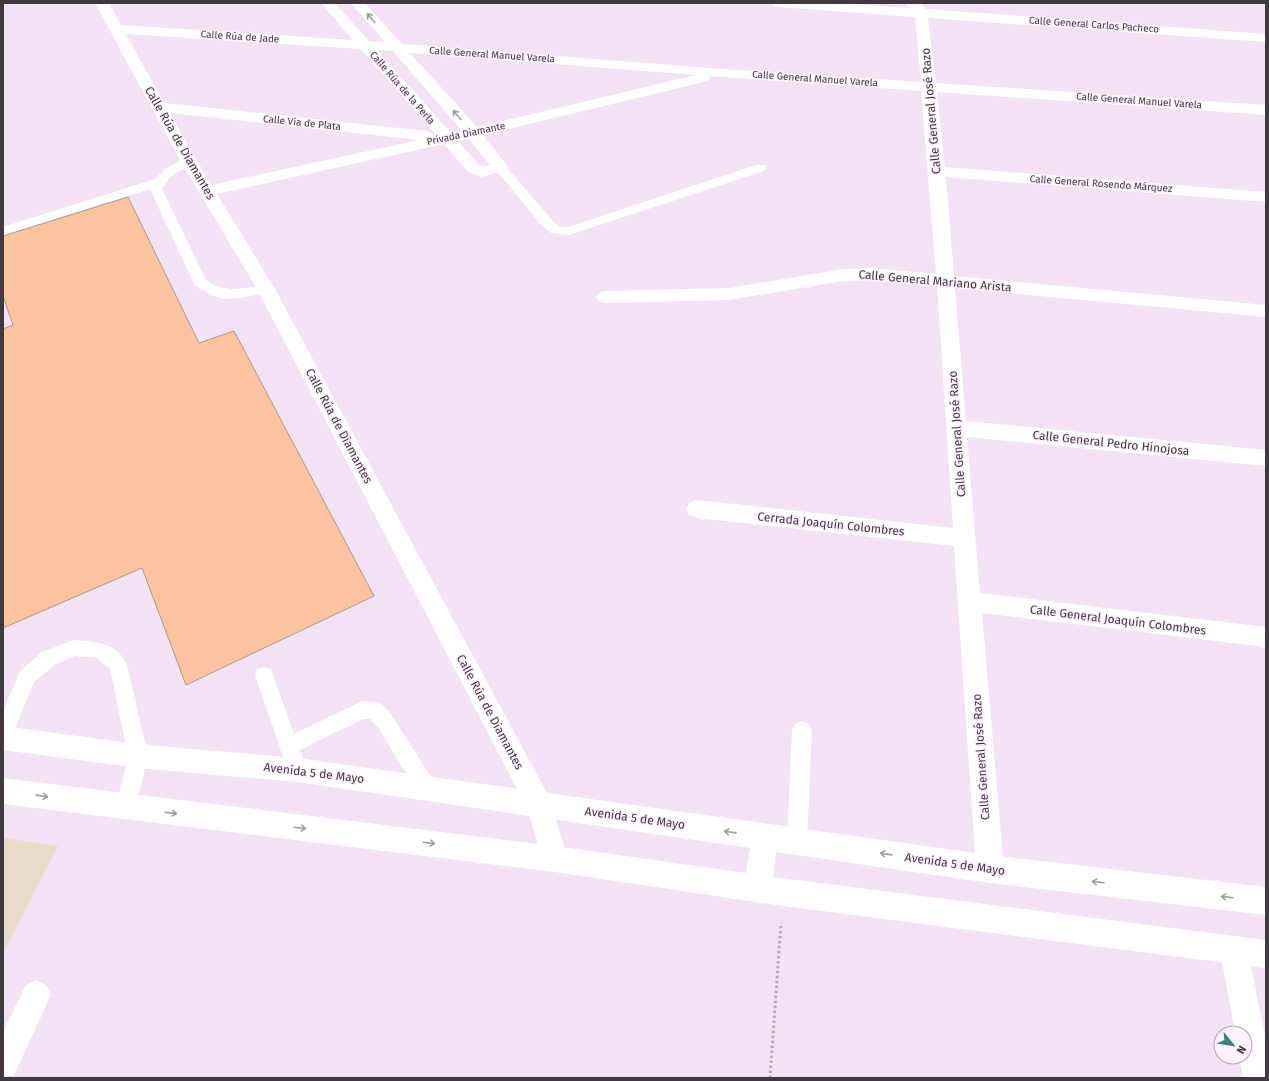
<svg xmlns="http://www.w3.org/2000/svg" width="1269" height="1081" viewBox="0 0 1269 1081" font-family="'Fira Sans',sans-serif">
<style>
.medical{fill:#e9ddc9}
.building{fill:#fcc39f;stroke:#ad9a8e}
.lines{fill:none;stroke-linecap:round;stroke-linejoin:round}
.path{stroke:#b8abb8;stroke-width:3;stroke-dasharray:2.5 2.5;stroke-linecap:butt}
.service{fill:#fff;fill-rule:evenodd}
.minor{fill:#fff;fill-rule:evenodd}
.tertiary{fill:#fff;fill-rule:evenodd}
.oneway{stroke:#a09ca0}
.labels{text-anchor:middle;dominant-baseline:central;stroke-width:3;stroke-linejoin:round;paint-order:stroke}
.far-street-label{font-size:10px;fill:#403940;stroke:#fef1fe}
.street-label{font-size:12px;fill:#403940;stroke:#fef1fe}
</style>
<rect width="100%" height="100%" fill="#f2e2f3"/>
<path class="medical" d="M3,838L58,846L3,953Z"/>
<path class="building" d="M128,197L199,343L234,331L374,596L186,685L142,568L3,628V329L13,325L3,296V236Z"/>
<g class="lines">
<path class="path" d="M770,1078L781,923"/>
<g class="service">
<path d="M188,156L192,157L194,160L192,163L169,178L162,189L206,280C221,291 234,290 252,287C258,286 264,284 271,286L273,289L271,292L240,298L224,299L211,295L195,286L150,189L3,235V227L155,179L165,169Z"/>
<path d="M500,163L504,164L552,220L559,226L568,227L756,165H764L766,168L764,171L569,235L551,233L542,226L494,167L496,164Z"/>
<path d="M74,640C96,642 117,642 127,665L148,756L136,807L133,814L126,817L119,814L116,807L128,756L110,669L97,658L75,656L56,664L34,682L10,741L3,744V712L20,671L42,652Z"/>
<path d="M264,667L271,669L273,675L294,734L362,701L375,702L382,705L391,714L434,782L437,789L434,796L427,799L420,796L377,726L370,719H363L300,750L307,770L304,777L297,779L290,777L255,675L257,669Z"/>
<path d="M802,721L809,724L812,730L807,841L804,848L797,851L790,848L787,841L792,730L795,724Z"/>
</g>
<g class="minor">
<path d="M95,3H109L121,25L353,40L321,3H335L369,41L385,42L351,3H365L402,44L723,69L921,82L915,17L779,7L774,6L772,3H836L910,8L905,3H920L926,9L1266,34V42L928,18L936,83L1266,105V115L937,92L945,167L1266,192V202L946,177L954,276L1266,305V317L955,288L966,421L1266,450V466L967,437L980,593L1266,627V647L982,613L1004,869L1000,879L990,883L980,879L976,869L954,546L697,518L689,515L686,509L689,503L697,500L953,528L937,286L872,280L844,281L730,300L605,303L599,301L596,297L599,293L605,291L730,288L844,269L872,268L936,274L921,91L709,76L710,78L708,81L483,135L508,167L506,170L482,177L476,175L467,171L444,144L217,194L275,289L548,795L568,859L565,869L555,872L545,869L527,808L257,289L180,160ZM126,34L361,49L437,136L433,137L432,133L426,131L164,103ZM377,50L393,51L462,131L451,133ZM410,53L696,75L477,127ZM170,113L419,140L211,185ZM469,139L490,165L483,167L479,165L458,141Z"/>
<path d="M1234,937L1244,941L1248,951L1266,1041V1078H1243L1239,1057H1245V1033H1235L1220,951L1224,941Z"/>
<path d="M36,980L46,985L51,995L14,1075L3,1078V1031L26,985Z"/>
</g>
<path class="tertiary" d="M3,726L138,744L297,758L990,855L1266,887V915L990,883L776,852L773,877L1266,940V968L783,906L555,872L3,804V778L555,846L746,873L750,848L297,782L138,768L3,750Z"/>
</g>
<defs><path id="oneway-shaft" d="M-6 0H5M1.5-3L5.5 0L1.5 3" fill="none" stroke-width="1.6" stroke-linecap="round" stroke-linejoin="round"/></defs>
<g class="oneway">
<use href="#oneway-shaft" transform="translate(371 18) rotate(-131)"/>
<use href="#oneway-shaft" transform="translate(457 115) rotate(-131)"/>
<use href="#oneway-shaft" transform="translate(42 796) rotate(8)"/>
<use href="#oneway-shaft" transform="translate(171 813) rotate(7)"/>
<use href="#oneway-shaft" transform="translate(300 828) rotate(7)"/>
<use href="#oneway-shaft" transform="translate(730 832) rotate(-172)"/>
<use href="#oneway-shaft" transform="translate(429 843) rotate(7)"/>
<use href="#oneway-shaft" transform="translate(886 854) rotate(-172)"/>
<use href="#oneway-shaft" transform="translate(1098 882) rotate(-173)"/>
<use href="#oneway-shaft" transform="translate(1227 897) rotate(-173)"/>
</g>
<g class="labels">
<g class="far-street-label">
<text transform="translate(1094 25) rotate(4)">Calle General Carlos Pacheco</text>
<text transform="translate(240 37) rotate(4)">Calle Rúa de Jade</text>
<text transform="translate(492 55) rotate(4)">Calle General Manuel Varela</text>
<text transform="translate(815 79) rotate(4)">Calle General Manuel Varela</text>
<text transform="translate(402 88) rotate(49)">Calle Rúa de la Perla</text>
<text transform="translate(1139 101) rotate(4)">Calle General Manuel Varela</text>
<text transform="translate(302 123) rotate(6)">Calle Vía de Plata</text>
<text transform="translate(466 134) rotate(-12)">Privada Diamante</text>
<text transform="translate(1101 184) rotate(4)">Calle General Rosendo Márquez</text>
</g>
<g class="street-label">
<text transform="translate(931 111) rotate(-95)">Calle General José Razo</text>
<text transform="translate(180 143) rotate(60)">Calle Rúa de Diamantes</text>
<text transform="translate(935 281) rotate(5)">Calle General Mariano Arista</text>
<text transform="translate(339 426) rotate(62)">Calle Rúa de Diamantes</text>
<text transform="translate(957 434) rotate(-94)">Calle General José Razo</text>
<text transform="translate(1111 443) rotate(6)">Calle General Pedro Hinojosa</text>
<text transform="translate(831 524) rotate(6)">Cerrada Joaquín Colombres</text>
<text transform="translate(1118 620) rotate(7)">Calle General Joaquín Colombres</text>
<text transform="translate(490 712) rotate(62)">Calle Rúa de Diamantes</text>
<text transform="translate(981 757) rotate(-94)">Calle General José Razo</text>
<text transform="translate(314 773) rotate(7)">Avenida 5 de Mayo</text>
<text transform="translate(635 818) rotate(8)">Avenida 5 de Mayo</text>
<text transform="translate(955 864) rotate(8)">Avenida 5 de Mayo</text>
</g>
</g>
<rect width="1269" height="1081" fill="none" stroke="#403940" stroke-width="8"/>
<g transform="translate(1233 1045) rotate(120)"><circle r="19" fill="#fef1fe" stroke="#b2a7b2"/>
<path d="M0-3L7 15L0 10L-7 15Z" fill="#3a8179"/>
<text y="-6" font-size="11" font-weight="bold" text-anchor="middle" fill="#403940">N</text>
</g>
</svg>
